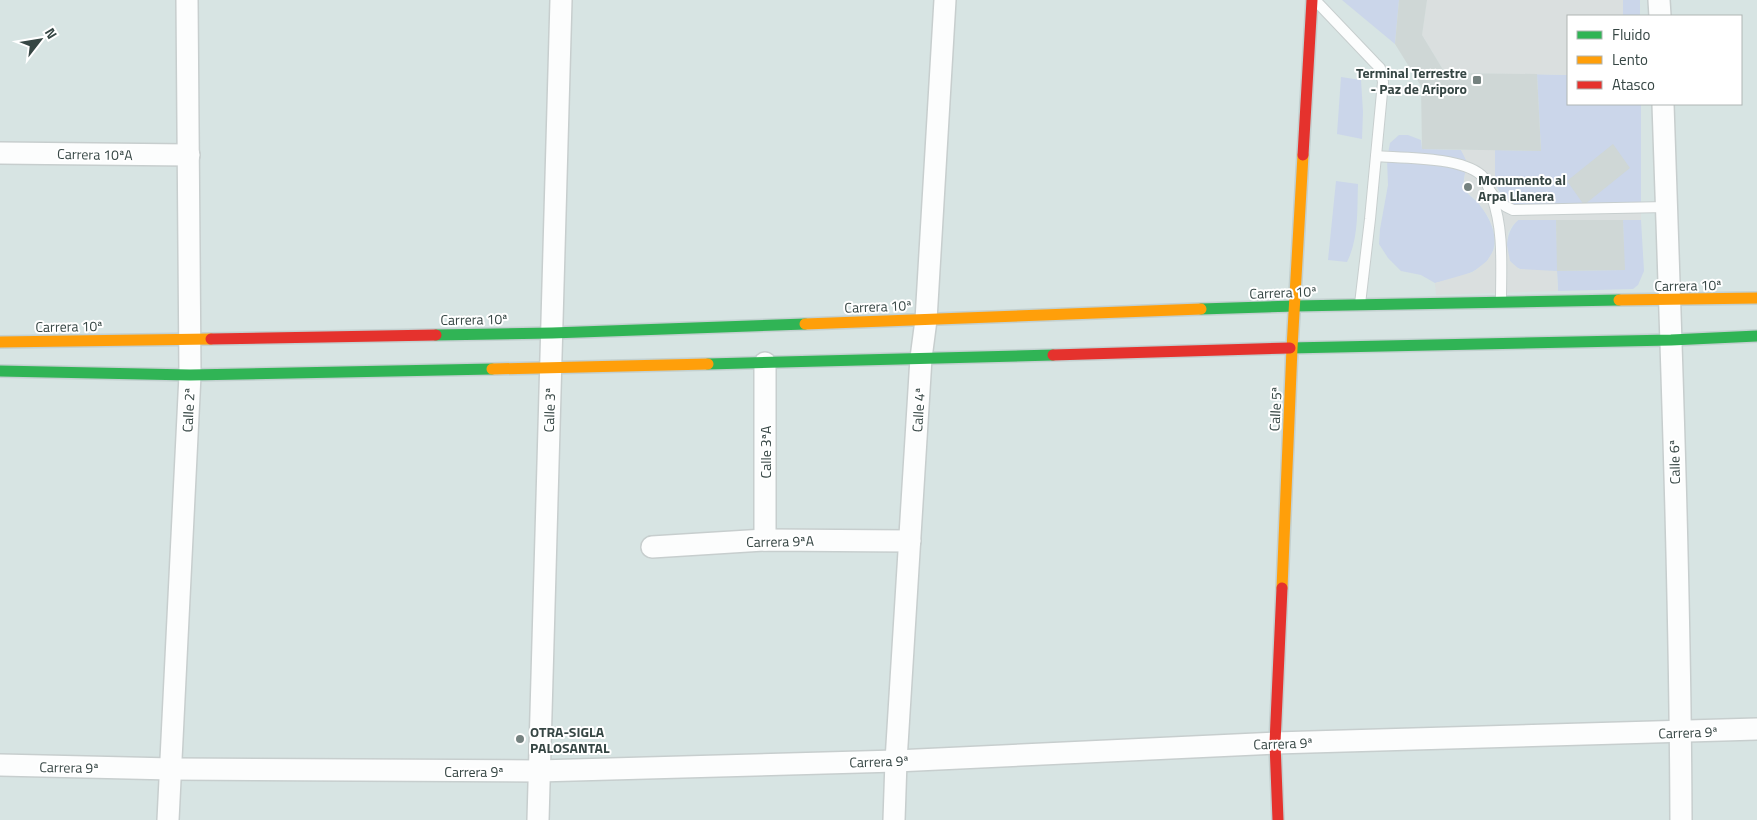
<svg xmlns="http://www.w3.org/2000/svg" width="1757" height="820" viewBox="0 0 1757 820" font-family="'Titillium Web',sans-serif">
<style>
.residential{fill:#d7e4e3;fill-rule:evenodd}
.green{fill:#cbd6ea}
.parking{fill:#dadfdf}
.building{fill:#cfd7d6}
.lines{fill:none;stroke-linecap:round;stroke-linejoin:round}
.lane-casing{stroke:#c7cece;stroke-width:12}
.street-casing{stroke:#c7cece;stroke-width:24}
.fast-casing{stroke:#c3d0d0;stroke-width:14}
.slow-casing{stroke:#c3d0d0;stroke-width:14}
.jam-casing{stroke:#c3d0d0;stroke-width:14}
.lane{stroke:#fcfdfd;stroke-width:10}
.street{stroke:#fcfdfd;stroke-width:21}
.fast{stroke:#30b455;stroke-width:11}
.slow{stroke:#ff9f0a;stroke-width:11}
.jam{stroke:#e5322d;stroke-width:11}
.poi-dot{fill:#758280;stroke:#fff;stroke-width:2}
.labels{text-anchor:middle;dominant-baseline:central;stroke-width:4;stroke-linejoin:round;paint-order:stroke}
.poi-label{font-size:14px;font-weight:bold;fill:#364644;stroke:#fff;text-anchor:start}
.street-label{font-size:14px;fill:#364644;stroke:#fff}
</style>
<rect width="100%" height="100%" fill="#eaf0f0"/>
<path class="residential" d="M0,0H1757V820H0ZM1568,16H1741V104H1568Z"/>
<g class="green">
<path d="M1342,0H1399L1395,44Z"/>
<rect x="1623" y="0" width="17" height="16"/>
<path d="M1568,16V104H1641V204L1516,206C1490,192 1495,176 1495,150L1541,151L1537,74L1568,75Z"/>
<path d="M1341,77L1361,80L1363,112L1362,139L1337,134Z"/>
<path d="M1399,135H1408L1421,140L1422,149L1461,150C1463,153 1466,157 1466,160C1468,169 1462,179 1464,187C1466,194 1475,199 1479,204C1498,228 1504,256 1472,272C1461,277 1448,280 1435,283L1421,275L1401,271L1388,258L1379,244L1380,229L1388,185L1387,159L1390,143Z"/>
<path d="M1336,181L1358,184C1357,210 1359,238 1347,262L1328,260Z"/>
<path d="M1518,220H1556L1558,271L1624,270L1623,220H1641L1644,271L1638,285L1633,289L1558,291L1557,271C1547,271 1527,272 1518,268C1500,260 1506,230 1518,220Z"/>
</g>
<g class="parking">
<path d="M1427,0H1623V16H1568V75L1445,73L1422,35Z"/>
<path d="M1461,150H1495V184L1498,192L1503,198L1516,206L1641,204V220H1518L1512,226L1508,232L1507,245L1510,261L1519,269L1557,271L1558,291L1436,295L1435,283L1473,272L1487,261L1495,248V233L1489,218L1479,203L1468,193L1464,187L1466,160Z"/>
</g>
<g class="building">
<path d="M1399,0H1427L1422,35L1445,73L1537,74L1541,151L1422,149L1421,86L1395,44Z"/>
<path d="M1613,144L1630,168L1584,205L1567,181Z"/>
<path d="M1556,220H1623L1625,270L1557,271Z"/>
</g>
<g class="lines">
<g class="lane-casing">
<g id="lane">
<path d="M1316,1L1375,63L1380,68L1383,82L1370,219L1360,304"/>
<path d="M1376,156C1403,158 1461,157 1481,175C1486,179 1487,185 1490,191C1496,201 1503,206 1513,210L1667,207"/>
<path d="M1492,197C1504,230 1501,266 1501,301"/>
</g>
</g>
<g class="street-casing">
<g id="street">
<path d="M1659,0L1660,16"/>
<path d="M1663,104C1671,342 1680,581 1681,820"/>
<path d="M0,153L189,155"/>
<path d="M765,540V363"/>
<path d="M652,547L765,540L910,541"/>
<path d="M0,765L172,769L538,771L896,761L1275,743L1757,729"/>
<path d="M168,820L190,375L187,0"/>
<path d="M538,820L561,0"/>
<path d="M894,820L896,761L921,358L926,320L945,0"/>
</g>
</g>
<g class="fast-casing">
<g id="fast">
<path d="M1201,309L1295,306L1619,300"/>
<path d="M436,335L552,333L805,324"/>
<path d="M1290,348L1671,340L1757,336"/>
<path d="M708,364L1053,355"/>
<path d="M0,371L190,375L492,369"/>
</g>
</g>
<g class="slow-casing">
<g id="slow">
<path d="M1619,300L1757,298"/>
<path d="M805,324L1201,309"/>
<path d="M0,342L211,339"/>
<path d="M492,369L708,364"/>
<path d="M1282,588L1292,348L1303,155"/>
</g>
</g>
<g class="jam-casing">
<g id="jam">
<path d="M1303,155L1312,0"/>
<path d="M211,339L436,335"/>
<path d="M1053,355L1290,348"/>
<path d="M1278,820L1275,743L1282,588"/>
</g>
</g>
<use href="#lane" class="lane"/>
<use href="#street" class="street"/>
<use href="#fast" class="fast"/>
<use href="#slow" class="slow"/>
<use href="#jam" class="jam"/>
</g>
<g class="poi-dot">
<rect x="1472" y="75" width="10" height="10" rx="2.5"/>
<circle cx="1468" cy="187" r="5"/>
<circle cx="520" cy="739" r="5"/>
</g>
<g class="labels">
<g class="poi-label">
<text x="1467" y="72" text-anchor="end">Terminal Terrestre<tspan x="1467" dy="16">- Paz de Ariporo</tspan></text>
<text x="1478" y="179">Monumento al<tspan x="1478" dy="16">Arpa Llanera</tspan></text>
<text x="530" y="731">OTRA-SIGLA<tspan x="530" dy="16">PALOSANTAL</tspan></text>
</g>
<g class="street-label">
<text transform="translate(95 154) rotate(1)">Carrera 10ªA</text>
<text transform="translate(1688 285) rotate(-1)">Carrera 10ª</text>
<text transform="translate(1283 292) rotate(-2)">Carrera 10ª</text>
<text transform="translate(878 306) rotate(-2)">Carrera 10ª</text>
<text transform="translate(474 319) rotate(-1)">Carrera 10ª</text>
<text transform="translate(69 326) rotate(-1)">Carrera 10ª</text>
<text transform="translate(1275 409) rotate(-87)">Calle 5ª</text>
<text transform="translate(188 410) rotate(-87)">Calle 2ª</text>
<text transform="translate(549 410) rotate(-88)">Calle 3ª</text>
<text transform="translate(918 410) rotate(-86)">Calle 4ª</text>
<text transform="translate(765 452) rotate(-90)">Calle 3ªA</text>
<text transform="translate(1674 462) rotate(-91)">Calle 6ª</text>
<text transform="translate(780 541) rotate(-1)">Carrera 9ªA</text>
<text transform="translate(1688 732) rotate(-2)">Carrera 9ª</text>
<text transform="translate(1283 743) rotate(-2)">Carrera 9ª</text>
<text transform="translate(879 761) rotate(-2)">Carrera 9ª</text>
<text transform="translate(69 767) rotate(1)">Carrera 9ª</text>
<text x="474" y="771">Carrera 9ª</text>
</g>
</g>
<rect x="1567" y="15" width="175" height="90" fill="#ffffff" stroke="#afb5b4"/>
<rect x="1577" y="31" width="25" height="8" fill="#30b455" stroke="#afb5b4"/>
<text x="1612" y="40" font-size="15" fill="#364644">Fluido</text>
<rect x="1577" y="56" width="25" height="8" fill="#ff9f0a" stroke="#afb5b4"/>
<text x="1612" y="65" font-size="15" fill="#364644">Lento</text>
<rect x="1577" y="81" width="25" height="8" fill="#e5322d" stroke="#afb5b4"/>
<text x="1612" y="90" font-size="15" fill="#364644">Atasco</text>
<g transform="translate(40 40) rotate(59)" stroke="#ffffff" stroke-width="4" paint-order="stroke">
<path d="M0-4L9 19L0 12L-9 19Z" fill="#364644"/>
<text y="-8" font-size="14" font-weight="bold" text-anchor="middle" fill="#364644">N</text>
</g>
</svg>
